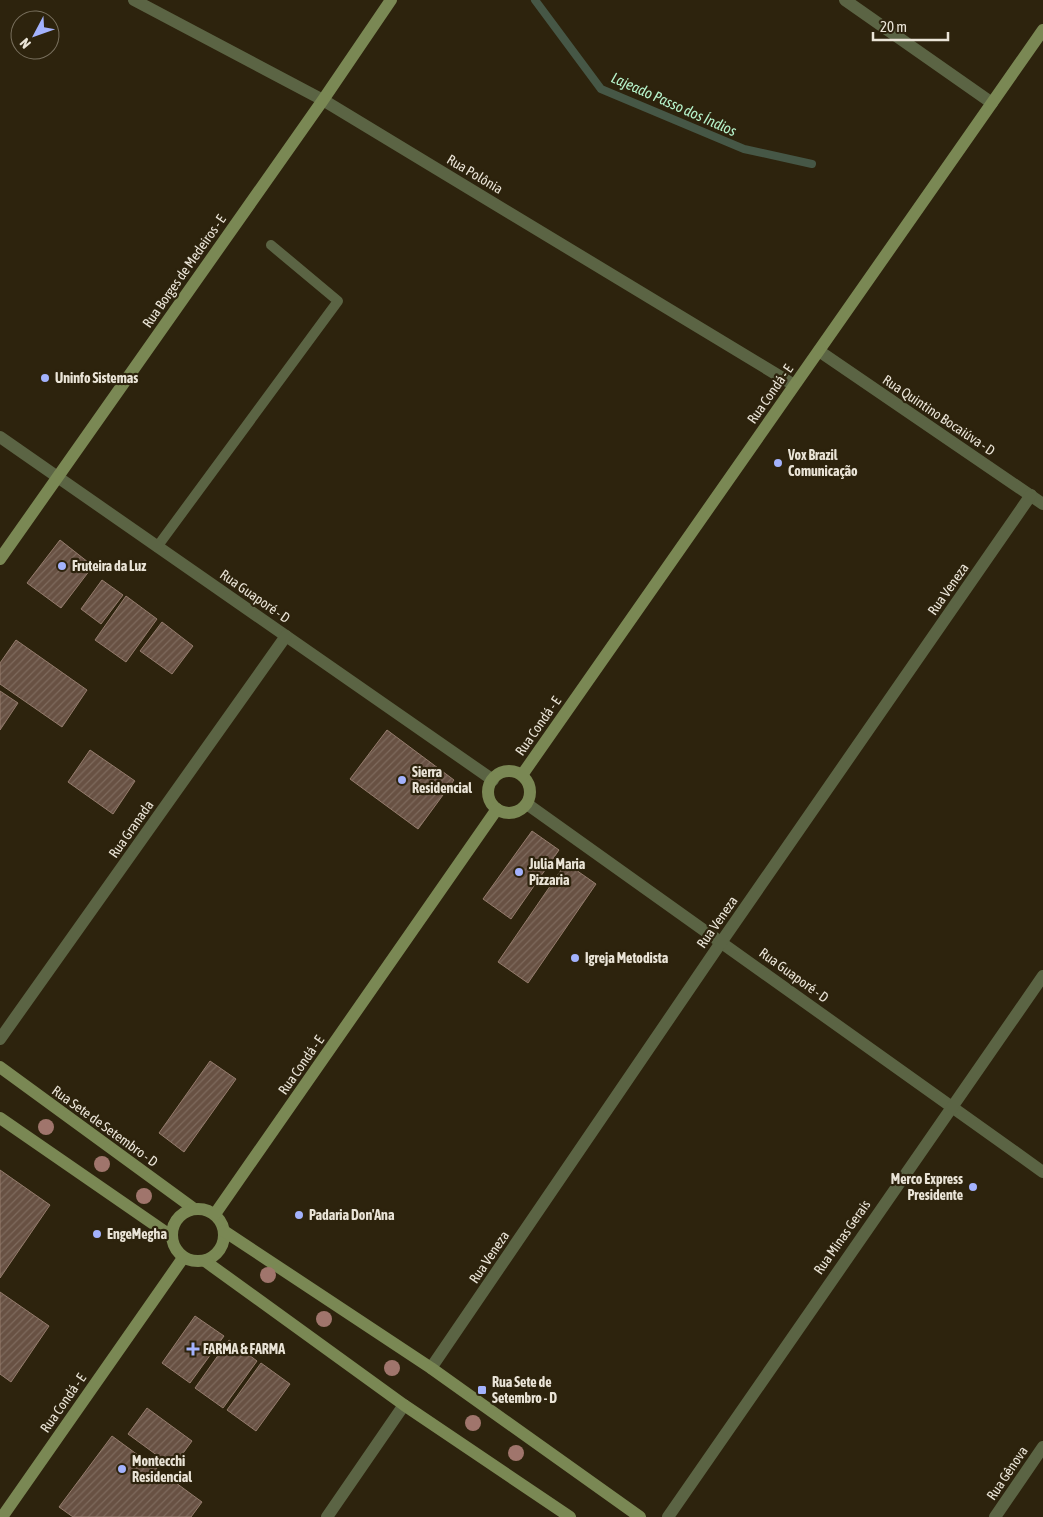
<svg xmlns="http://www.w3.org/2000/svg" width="1043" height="1517" viewBox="0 0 1043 1517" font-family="'Asap Condensed',sans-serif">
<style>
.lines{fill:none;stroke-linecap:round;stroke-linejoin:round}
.stream{stroke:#465746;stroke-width:8}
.building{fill:url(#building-hatch);stroke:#957c6d}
.lane{stroke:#5b6444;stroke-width:10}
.street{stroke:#5b6444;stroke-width:12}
.secondary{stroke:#7a8854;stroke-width:12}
.tree{fill:#a0756c}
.poi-dot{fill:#a3b2fd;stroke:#2d230d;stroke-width:2}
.labels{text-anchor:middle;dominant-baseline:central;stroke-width:4.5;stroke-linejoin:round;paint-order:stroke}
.street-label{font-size:14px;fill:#eae4d7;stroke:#2d230d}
.poi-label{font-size:14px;font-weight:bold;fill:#eae4d7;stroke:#2d230d;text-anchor:start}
.water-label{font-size:15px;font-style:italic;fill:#b6f3cb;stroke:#2d230d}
</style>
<defs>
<pattern id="building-hatch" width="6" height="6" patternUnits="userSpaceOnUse" patternTransform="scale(1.25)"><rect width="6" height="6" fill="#685143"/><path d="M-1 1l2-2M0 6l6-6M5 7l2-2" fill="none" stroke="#7e6a5d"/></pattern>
</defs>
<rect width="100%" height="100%" fill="#2d230d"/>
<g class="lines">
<path class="stream" d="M535,0L601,89L744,149L812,164"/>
</g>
<g class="building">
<path d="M60,540L93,566L61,608L27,583Z"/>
<path d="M102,580L123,595L101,624L81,609Z"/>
<path d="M126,596L157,619L126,662L95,640Z"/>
<path d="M162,622L193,646L172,674L140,651Z"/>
<path d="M16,640L87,690L62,727L0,684V663Z"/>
<path d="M0,691L18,703L0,730Z"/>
<path d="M387,730L454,780L418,829L350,779Z"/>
<path d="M90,750L135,781L113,814L68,782Z"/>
<path d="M532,831L559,850L511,919L483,899Z"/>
<path d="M566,863L596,884L528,983L498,962Z"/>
<path d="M210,1061L236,1079L184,1152L159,1133Z"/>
<path d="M0,1170L50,1205L0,1278Z"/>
<path d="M0,1292L49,1326L11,1382L0,1374Z"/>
<path d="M195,1316L224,1336L190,1383L162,1363Z"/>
<path d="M229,1340L257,1361L223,1408L195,1388Z"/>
<path d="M261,1363L290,1384L256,1431L227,1410Z"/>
<path d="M147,1408L192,1441L173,1467L128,1434Z"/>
<path d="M112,1436L202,1502L191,1517H73L59,1507Z"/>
</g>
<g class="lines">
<path class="lane" d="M157,547L338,301L271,245"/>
<g class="street">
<path d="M134,0L323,100L794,385"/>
<path d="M845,0L992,103"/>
<path d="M819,351L1043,504"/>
<path d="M0,437L493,780"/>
<path d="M527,804L1043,1172"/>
<path d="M0,1039L286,636"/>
<path d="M431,1368L722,941L1031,495"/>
<path d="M327,1517L404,1405"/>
<path d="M668,1517L1043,976"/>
<path d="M995,1517L1043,1447"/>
</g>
<g class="secondary">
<path d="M0,559L323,100L391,0"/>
<circle cx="509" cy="792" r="21"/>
<path d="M522,775L1043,30"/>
<path d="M0,1067L193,1208"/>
<path d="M0,1118L171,1236"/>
<circle cx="198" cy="1235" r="26"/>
<path d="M215,1214L497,809"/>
<path d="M224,1231L431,1368L640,1517"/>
<path d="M205,1261L404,1405L570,1517"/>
<path d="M2,1517L183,1258"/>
</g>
</g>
<g class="tree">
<circle cx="46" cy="1127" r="8"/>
<circle cx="102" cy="1164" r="8"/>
<circle cx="144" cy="1196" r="8"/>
<circle cx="268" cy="1275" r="8"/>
<circle cx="324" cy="1319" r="8"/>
<circle cx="392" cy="1368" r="8"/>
<circle cx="473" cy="1423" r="8"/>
<circle cx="516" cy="1453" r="8"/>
</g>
<g class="poi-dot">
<circle cx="45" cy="378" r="5"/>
<circle cx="778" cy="463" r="5"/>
<circle cx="62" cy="566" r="5"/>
<circle cx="402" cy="780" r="5"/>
<circle cx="519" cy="872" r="5"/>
<circle cx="575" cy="958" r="5"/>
<circle cx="973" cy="1187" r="5"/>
<circle cx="299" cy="1215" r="5"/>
<circle cx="97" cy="1234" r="5"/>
<path d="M190.5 1341.5h5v5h5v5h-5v5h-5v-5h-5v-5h5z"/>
<rect x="477" y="1385" width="10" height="10" rx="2.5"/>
<circle cx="122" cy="1469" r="5"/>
</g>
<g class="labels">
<g class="street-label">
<text transform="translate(475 174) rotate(31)">Rua Polônia</text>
<text transform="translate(184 271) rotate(-55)">Rua Borges de Medeiros - E</text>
<text transform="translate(770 394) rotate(-55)">Rua Condá - E</text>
<text transform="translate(939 415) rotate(34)">Rua Quintino Bocaiúva - D</text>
<text transform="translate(948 589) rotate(-55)">Rua Veneza</text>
<text transform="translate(255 596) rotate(35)">Rua Guaporé - D</text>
<text transform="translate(538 726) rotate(-55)">Rua Condá - E</text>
<text transform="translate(131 829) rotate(-55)">Rua Granada</text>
<text transform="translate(717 922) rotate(-55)">Rua Veneza</text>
<text transform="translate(794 975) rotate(36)">Rua Guaporé - D</text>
<text transform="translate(301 1065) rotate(-55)">Rua Condá - E</text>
<text transform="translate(105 1126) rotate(36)">Rua Sete de Setembro - D</text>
<text transform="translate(842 1237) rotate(-55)">Rua Minas Gerais</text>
<text transform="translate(489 1257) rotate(-56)">Rua Veneza</text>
<text transform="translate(63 1403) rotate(-55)">Rua Condá - E</text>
<text transform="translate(1007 1473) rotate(-56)">Rua Gênova</text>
</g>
<g class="poi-label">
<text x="55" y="378">Uninfo Sistemas</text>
<text x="788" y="455">Vox Brazil<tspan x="788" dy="16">Comunicação</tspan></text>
<text x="72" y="566">Fruteira da Luz</text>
<text x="412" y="772">Sierra<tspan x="412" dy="16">Residencial</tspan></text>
<text x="529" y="864">Julia Maria<tspan x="529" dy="16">Pizzaria</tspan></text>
<text x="585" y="958">Igreja Metodista</text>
<text x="963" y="1179" text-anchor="end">Merco Express<tspan x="963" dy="16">Presidente</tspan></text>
<text x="309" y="1215">Padaria Don'Ana</text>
<text x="107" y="1234">EngeMegha</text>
<text x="203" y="1349">FARMA &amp; FARMA</text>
<text x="492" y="1382">Rua Sete de<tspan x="492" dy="16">Setembro - D</tspan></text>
<text x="132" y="1461">Montecchi<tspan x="132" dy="16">Residencial</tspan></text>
</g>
<g class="water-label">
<text transform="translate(674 104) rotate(24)">Lajeado Passo dos Índios</text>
</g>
</g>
<g transform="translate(35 35) rotate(229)"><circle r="24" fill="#2d230d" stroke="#79705e"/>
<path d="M0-4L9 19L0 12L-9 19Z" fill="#a3b2fd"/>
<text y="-8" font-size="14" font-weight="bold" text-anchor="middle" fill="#eae4d7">N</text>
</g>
<path d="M873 32v8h75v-8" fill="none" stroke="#eae4d7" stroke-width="2.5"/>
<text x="880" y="32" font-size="15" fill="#eae4d7" stroke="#2d230d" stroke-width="4" paint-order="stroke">20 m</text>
</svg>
